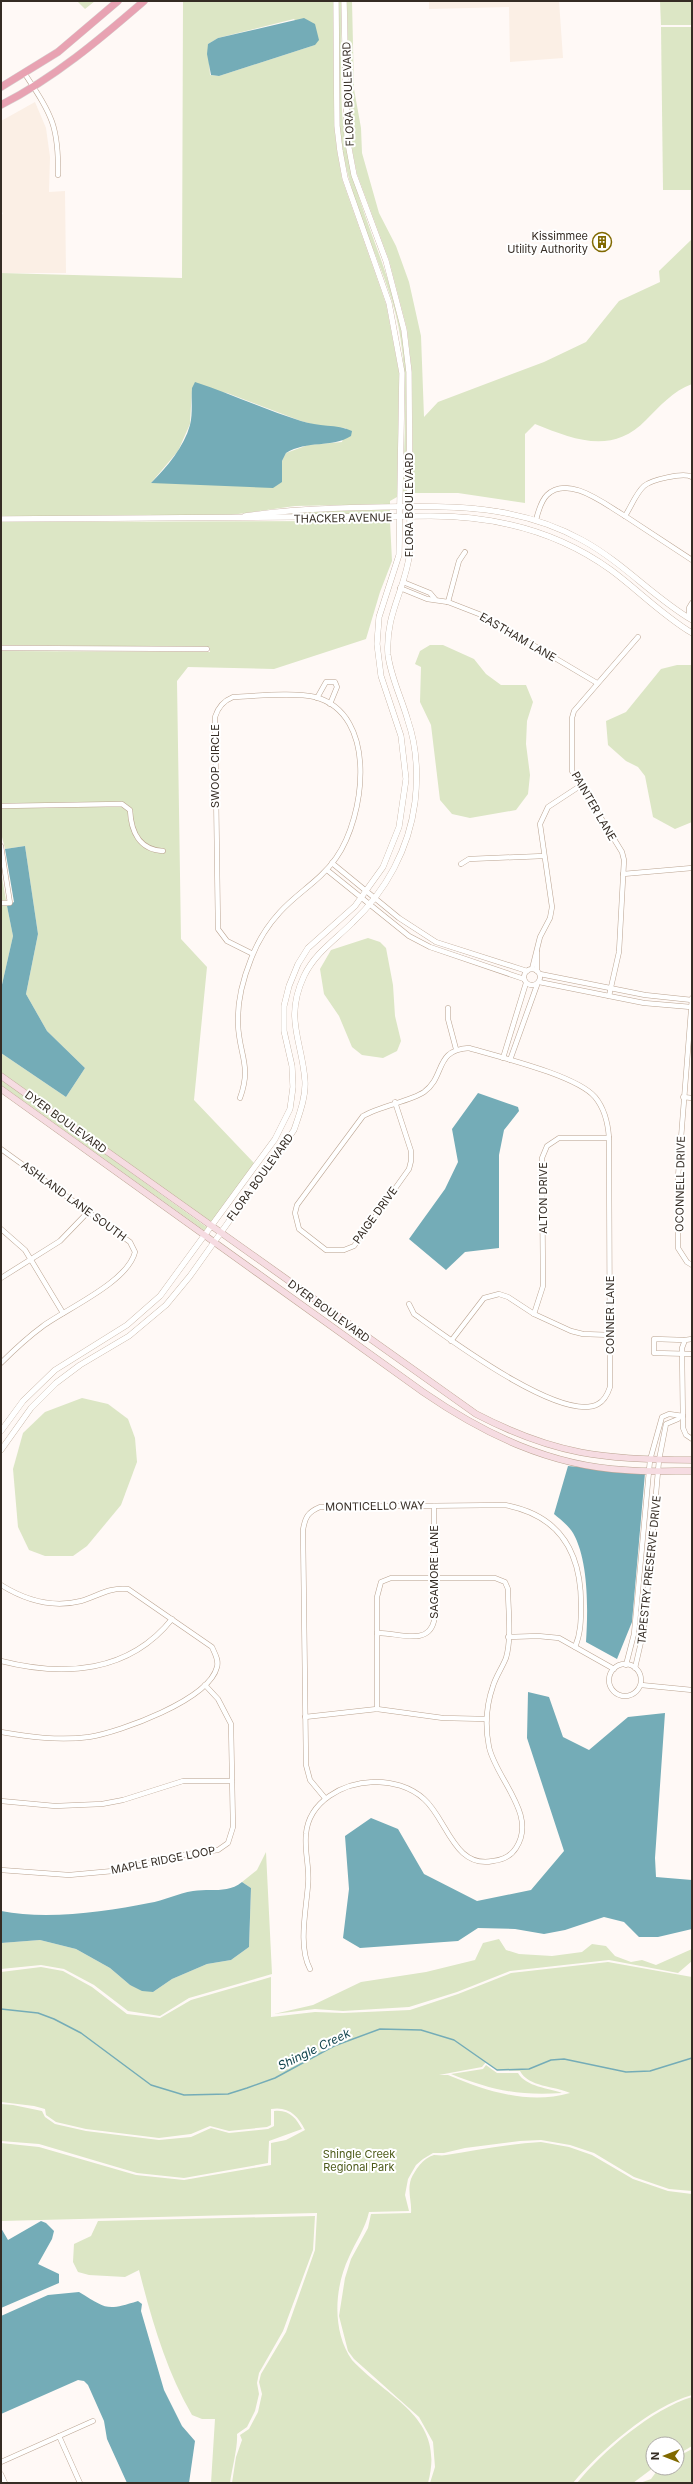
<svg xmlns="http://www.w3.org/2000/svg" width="693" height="2484" viewBox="0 0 693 2484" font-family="Inter,sans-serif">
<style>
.built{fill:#fbefe5}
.green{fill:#dce6c5;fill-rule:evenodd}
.water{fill:#74acb7}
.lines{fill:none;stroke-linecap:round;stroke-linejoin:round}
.stream{stroke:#74acb7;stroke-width:1.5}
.minor-casing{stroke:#bba491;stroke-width:5.5}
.tertiary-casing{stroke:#bba491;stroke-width:6}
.secondary-casing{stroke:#bba491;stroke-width:7}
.trunk-casing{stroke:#d7d5d3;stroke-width:8}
.minor{stroke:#fff;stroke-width:4.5}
.tertiary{stroke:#fff;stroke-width:5.5}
.secondary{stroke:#f6dce2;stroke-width:6}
.trunk{stroke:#e8a2b2;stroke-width:7}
.labels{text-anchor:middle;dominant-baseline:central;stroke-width:4;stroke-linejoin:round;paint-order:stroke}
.street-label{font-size:11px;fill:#352c24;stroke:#fff}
.poi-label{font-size:11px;fill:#352c24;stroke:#fff;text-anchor:end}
.park-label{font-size:11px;fill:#4d5b1a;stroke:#fff}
.water-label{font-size:12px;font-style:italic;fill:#12454e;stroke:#fff}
</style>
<rect width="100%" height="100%" fill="#fff9f6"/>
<g class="built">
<path d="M429,1H559L563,58L510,62L509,7L429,9Z"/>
<path d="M35,102L46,128L50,157L49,192L65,191L66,273H1V215L3,214L1,209V121Z"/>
</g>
<g class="green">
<path d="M77,1H95L85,9Z"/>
<path d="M183,1H333L334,126L337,151L342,179L386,304L399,373L397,497L390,501V504L295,506L224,516L1,517V273L182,278ZM294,19L315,45L219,76L210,75L208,44L218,38ZM192,388L227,393L301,421L322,427L346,428L342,442L308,445L286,453L282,461V482L151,483L178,451L190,424Z"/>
<path d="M339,1H341C343,46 338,95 345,140C355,206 389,265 401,330C411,383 406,439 406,493H403C404,430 411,362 392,301C376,251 352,204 343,152C335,103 339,50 339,1Z"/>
<path d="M347,1H352L354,89L361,128L362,153L379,213L396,246L409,282L421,336L424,417L438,402L544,362L586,342L619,301L660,282L659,271L692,239V384C673,391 660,406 646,420C612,455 575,440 535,424L525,434V503L458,493H413L412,372L407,329L389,260L357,174L350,138Z"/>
<path d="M660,1H691L692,25H661Z"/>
<path d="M661,27H692V190H663Z"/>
<path d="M390,509V515L265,516L296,511Z"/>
<path d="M390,521L392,561L380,592L366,639L274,669L188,667L177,681L181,939L207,967L194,1100L254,1163L211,1223L1,1072V1053L66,1097L85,1068L47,1031L26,994L38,934L25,846L5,849L1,833V651L210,652V647L1,645V522Z"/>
<path d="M430,645H443L474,659L486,674L501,685H526L533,702L527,721L526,744L530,775L528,794L516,810L470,818L452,814L440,800L431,725L420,702L421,667L415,664L420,651Z"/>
<path d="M677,665H692V822L675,829L653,817L645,776L638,767L626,761L608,745L606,721L626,712L661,669Z"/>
<path d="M1,872L6,900H1Z"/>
<path d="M1,906H7L13,936L1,989Z"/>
<path d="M368,938L380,942L386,948L393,985L395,1016L401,1041L397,1051L383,1058L362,1055L352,1047L339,1016L324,994L320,969L331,950Z"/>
<path d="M1,1079L205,1226L207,1227L205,1231L1,1085Z"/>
<path d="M82,1398L108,1404L128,1419L135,1438L137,1462L121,1505L87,1546L73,1556H45L29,1550L18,1527L13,1469L23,1433L45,1412Z"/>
<path d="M266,1852L272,1974L189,1998L160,2016L128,2011L94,1985L64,1969L41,1965L1,1969V1943L40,1940L76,1949L110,1968L130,1985L153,1992L172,1979L207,1964L231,1960L249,1947L251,1888L242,1882L257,1870Z"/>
<path d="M499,1939L506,1950L519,1954L552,1956L582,1952L592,1944L606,1946L615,1956L631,1962L642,1960L656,1965L692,1949V1961L678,1973L609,1960L510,1971L457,1992L409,2007L343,2011L315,2009L274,2014L313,2005L361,1982L426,1972L475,1960L483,1943Z"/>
<path d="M608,1962L692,1977V2191L669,2189L634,2177L594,2153L570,2145L541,2140L520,2141L465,2148L444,2153H433L423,2159L416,2165L408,2179L405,2195L409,2211L369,2212C365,2229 356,2241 349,2257C334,2288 332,2332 352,2360C389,2400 446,2417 428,2483H232L236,2457L242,2440L240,2435L249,2429L258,2412L262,2394L259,2382L261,2374L286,2332L315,2250L317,2213L1,2221V2143L39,2147L136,2175L184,2180L271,2165V2143L286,2140L305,2130C298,2116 289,2106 271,2109V2125L267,2127L229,2131L210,2126L191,2134L159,2138L86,2129L56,2122L46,2115L45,2109L34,2106L1,2102V1972L41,1967L63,1971L92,1987L127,2014L160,2018L191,2000L271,1977V2017L315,2012L343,2013L410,2010L458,1994L511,1973ZM486,2062L497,2070L520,2071C528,2087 555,2086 570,2093C528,2105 486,2091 448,2075H439L482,2067Z"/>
<path d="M486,2065L497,2073H518C526,2087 549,2088 562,2093C519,2096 491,2090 451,2074L483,2069Z"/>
<path d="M1,2104L13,2105L42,2111L45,2117L55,2124L86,2131L159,2140L191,2137L211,2128L229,2133L268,2129L274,2126V2111C289,2109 296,2118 302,2129L269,2141L268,2163L184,2178L137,2173L39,2144L1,2141Z"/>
<path d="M541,2142L569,2147L592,2155L633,2179L668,2191L692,2194V2395C651,2406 600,2451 573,2483H430L435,2467L433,2442L419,2417L354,2359L348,2351L339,2316L345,2278L351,2259L368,2228L371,2214L411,2213C412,2201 407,2192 411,2179C415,2170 423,2158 434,2155C438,2155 442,2156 446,2155C477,2150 509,2144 541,2142Z"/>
<path d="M315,2216L313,2250L283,2331L259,2373L257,2383L259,2394L255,2411L247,2427L237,2434C238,2447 232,2468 230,2483H211L215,2419H202L192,2415C166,2370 152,2321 139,2270L125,2277L89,2275L78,2272L73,2262L74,2244L91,2236L98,2221Z"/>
<path d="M692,2397V2446L677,2455V2444H653V2468L633,2483H577C603,2451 652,2409 692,2397Z"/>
<path d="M692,2449V2483H640L651,2479L659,2468H677V2457Z"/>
</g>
<g class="water">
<path d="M304,18L315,24L319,40L315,45L219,76L211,75L207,54L208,44L218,38Z"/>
<path d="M195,382C231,394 266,410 301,421C318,427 337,424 352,431L351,436C332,448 307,440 286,453L282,461V482L273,488L151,483C167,467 184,447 190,425C193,413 191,399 192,388Z"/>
<path d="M25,846L38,934L26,994L47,1031L85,1068L66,1097L1,1053V989L13,936L7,906L14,902L5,849Z"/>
<path d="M478,1093L518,1107L519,1111L504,1130L499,1155V1248L465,1252L446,1270L409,1239L445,1189L458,1162L452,1129Z"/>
<path d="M568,1466L645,1473L632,1622L617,1659L586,1642C588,1611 589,1561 573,1533C569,1526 560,1519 554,1514Z"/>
<path d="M528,1692L549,1697L563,1737L589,1750L628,1717L665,1713L655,1858L656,1877L692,1880V1929L658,1937H639L624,1922L604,1917L565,1930L544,1934L515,1929L478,1928L458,1941L360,1948L343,1938L349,1889L345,1836L371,1818L398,1829L424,1874L477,1901L531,1890L564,1851L527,1738Z"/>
<path d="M242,1882L251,1888L249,1947L231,1960L207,1964L172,1979L153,1992L142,1991L130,1985L110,1968L76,1949L40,1940L1,1943V1911C46,1920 105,1912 149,1903C164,1901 178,1893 193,1891C211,1888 227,1894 242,1882Z"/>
<path d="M41,2221L46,2223L54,2231L52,2239L38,2264L59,2274V2283L1,2308V2228L8,2240Z"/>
<path d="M79,2292C107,2309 106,2311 138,2301L142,2304L141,2311L164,2390L182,2426L195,2441L189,2483H127L107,2439L104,2421L88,2385L84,2381L78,2380L1,2414V2316L48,2295Z"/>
</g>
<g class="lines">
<path class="stream" d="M1,2009L38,2013L54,2019L81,2033L151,2085L184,2095L228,2094L247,2088L275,2078L334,2046L380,2029L421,2030L454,2040L497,2070L529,2069L551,2060L564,2059L626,2072L650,2071L692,2058"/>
<g class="minor-casing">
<g id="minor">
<path d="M25,74C51,114 59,125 58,175"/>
<path d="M692,477C683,472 651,480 644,486C636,493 631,507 625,516L692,560"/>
<path d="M536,520C538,512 541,501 547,495C568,474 606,505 625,516"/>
<path d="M403,582L430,593L435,599"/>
<path d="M400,588L427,599L448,602L484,616L597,683"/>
<path d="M448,602L459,561L465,552"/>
<path d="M692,603L689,608V615L692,614"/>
<path d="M1,648L207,649"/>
<path d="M317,698L326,682H335L337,687L330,704"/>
<path d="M1,806L122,804L130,810C131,831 139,850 163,851"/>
<path d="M1,846L10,903H1"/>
<path d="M332,863L399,918L436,942L527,971"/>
<path d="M461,864L469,859L544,856"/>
<path d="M327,870L409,936L430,947L524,979"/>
<path d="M623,874L692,868"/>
<path d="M537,952V971"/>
<circle cx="532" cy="977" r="8"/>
<path d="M532,969L540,937L550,918L552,907L540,824L548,807L580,786"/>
<path d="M540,974L645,995L692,1000"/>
<path d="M539,982L644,1003L691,1007"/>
<path d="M609,996L619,952L624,860L622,852L572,771V718L574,711L638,637"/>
<path d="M692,998L678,1177V1248L687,1262L692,1265"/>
<path d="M448,1008V1019L456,1049"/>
<path d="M503,1058L526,983"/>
<path d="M510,1060L537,985"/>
<path d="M683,1097L692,1098"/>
<path d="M240,1098C252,1065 239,1055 238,1024C237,1002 243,979 251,959C257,943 268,925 280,912C297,893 321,880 336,858C365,817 379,714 315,697C295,692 255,696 233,697C223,701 218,707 215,717L218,929L227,941L253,954"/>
<path d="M395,1102L411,1151V1161L409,1169L354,1246L344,1250H326L299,1229L295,1213L297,1205L363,1116C380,1106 411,1101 424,1092C446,1076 434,1050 469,1048C499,1057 576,1075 595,1097C605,1109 608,1123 609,1138L610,1387C608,1393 604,1401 598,1404C562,1424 445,1336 414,1314L409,1304"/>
<path d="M1,1149L130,1242L135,1252C128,1282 66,1309 43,1326C28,1337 14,1350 1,1363"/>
<path d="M1,1229L25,1250L63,1313"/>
<path d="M1,1278L60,1241L88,1212"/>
<path d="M534,1314L543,1286L542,1158L547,1146L559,1138H609"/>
<path d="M692,1339L685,1340L682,1348L683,1428L686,1435L692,1439"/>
<path d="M685,1340L654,1339V1353L692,1354"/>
<path d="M451,1341L484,1298L499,1294L508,1297L534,1314L571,1331L583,1334L611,1335"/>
<path d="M1,1585C25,1600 53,1608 81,1601C98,1596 109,1587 128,1589L212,1647C215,1654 219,1660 217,1667C209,1700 120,1732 89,1737C59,1741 30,1737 1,1732"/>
<path d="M377,1633C397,1632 428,1647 434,1621V1506"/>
<path d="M508,1637L538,1636L559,1638L614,1669"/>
<path d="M1,1661C64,1677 129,1673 172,1619"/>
<circle cx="625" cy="1680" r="16"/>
<path d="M626,1665L634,1634L650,1460L662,1417L669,1414L683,1416"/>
<path d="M635,1668L644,1629L659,1460L666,1424L678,1419L680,1416"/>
<path d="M641,1685L692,1690"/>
<path d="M305,1717L377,1709L443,1718L486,1719"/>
<path d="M325,1798L310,1780L306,1765L303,1530C305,1517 308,1512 320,1507L505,1505C559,1515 581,1551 581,1604C581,1620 581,1633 575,1647"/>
<path d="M1,1801L55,1806L102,1804L123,1800L183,1781H232"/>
<path d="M1,1870L69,1875L113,1871L188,1854L218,1850L228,1843L233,1827L231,1724L218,1699L205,1685"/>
<path d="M310,1969C298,1946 306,1911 308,1885C310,1868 304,1851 306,1834C309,1801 343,1783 373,1782C391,1781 411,1787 424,1799C447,1819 454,1869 493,1861C502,1860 511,1856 516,1848C538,1815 496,1779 489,1747C485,1727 486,1706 493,1686C496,1676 502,1668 506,1658C512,1637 508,1611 508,1589L505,1582L495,1578H391L381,1582L377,1597V1709"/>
<path d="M59,2436L80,2483"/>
<path d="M1,2462L93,2421"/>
<path d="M1,2474L5,2483"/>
</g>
</g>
<g class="tertiary-casing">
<g id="tertiary">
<path d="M245,516C291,509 335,508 381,507C451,505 519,505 582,540C624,563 653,597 692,620"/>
<path d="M1,519L431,516C495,516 557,531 611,570C638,590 662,615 692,633"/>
<path d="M1,1431L23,1401L55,1370L127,1325L160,1296L275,1139L290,1109L293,1087L292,1066L284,1031V1006L289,986L298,964L308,948L355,906L383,867L399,827L406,779L401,736L381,676L377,644L379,617L399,555L402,373L389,303L345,178L340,151L337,126L336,1"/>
<path d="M1,1450L31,1408L56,1383L80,1365L129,1336L166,1305L190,1276L294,1130C299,1115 306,1097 305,1081C302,1040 284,1019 304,976C315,953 335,940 352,923C386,891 409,849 415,802C418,775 417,747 408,721C402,699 391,678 388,655C385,613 406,589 410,551L409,372L404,330L386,261L354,175L347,138L344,1"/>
</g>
</g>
<g class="secondary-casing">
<g id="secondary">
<path d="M1,1076L476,1414C555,1455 605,1460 692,1460"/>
<path d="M1,1089L423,1392C484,1434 550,1466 625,1470C647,1472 670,1471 692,1471"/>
</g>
</g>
<g class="trunk-casing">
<g id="trunk">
<path d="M1,87L58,52L118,1"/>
<path d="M1,105C54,78 99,40 144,1"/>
</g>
</g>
<use href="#minor" class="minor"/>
<use href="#tertiary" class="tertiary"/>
<use href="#secondary" class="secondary"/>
<use href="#trunk" class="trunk"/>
</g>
<defs>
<g id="building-ring" transform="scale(1)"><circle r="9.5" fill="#fff" stroke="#806900" stroke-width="1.5"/><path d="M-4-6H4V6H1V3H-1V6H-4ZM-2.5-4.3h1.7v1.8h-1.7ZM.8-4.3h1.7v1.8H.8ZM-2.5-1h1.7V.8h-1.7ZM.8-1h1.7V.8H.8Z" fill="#806900"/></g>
</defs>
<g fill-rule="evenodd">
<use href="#building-ring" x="602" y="242"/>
</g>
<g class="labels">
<g class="street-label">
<text transform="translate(348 94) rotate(-92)">FLORA BOULEVARD</text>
<text transform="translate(409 505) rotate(-90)">FLORA BOULEVARD</text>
<text transform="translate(343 518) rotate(-1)">THACKER AVENUE</text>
<text transform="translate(518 637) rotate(30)">EASTHAM LANE</text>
<text transform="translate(215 766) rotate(-90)">SWOOP CIRCLE</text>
<text transform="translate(594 806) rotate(60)">PAINTER LANE</text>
<text transform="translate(66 1122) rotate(36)">DYER BOULEVARD</text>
<text transform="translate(260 1177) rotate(-54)">FLORA BOULEVARD</text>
<text transform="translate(680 1184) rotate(-89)">OCONNELL DRIVE</text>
<text transform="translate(543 1198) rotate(-90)">ALTON DRIVE</text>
<text transform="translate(74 1201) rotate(36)">ASHLAND LANE SOUTH</text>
<text transform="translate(375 1215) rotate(-54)">PAIGE DRIVE</text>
<text transform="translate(329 1311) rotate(36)">DYER BOULEVARD</text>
<text transform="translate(610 1315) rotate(-90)">CONNER LANE</text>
<text transform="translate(375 1506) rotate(-1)">MONTICELLO WAY</text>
<text transform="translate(649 1570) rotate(-84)">TAPESTRY PRESERVE DRIVE</text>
<text transform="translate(434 1572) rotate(-90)">SAGAMORE LANE</text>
<text transform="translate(163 1860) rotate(-11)">MAPLE RIDGE LOOP</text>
</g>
<g class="poi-label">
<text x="588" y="236">Kissimmee<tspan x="588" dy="13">Utility Authority</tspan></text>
</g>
<g class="park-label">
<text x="359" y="2154">Shingle Creek<tspan x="359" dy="13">Regional Park</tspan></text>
</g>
<g class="water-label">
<text transform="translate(314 2049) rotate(-26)">Shingle Creek</text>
</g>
</g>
<rect width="693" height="2484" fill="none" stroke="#352c24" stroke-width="4"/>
<g transform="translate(665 2456) rotate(270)"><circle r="19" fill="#ffffff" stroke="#aeaba7"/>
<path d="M0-3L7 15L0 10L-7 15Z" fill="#806900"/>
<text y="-6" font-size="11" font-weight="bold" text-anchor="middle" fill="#352c24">N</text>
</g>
</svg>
